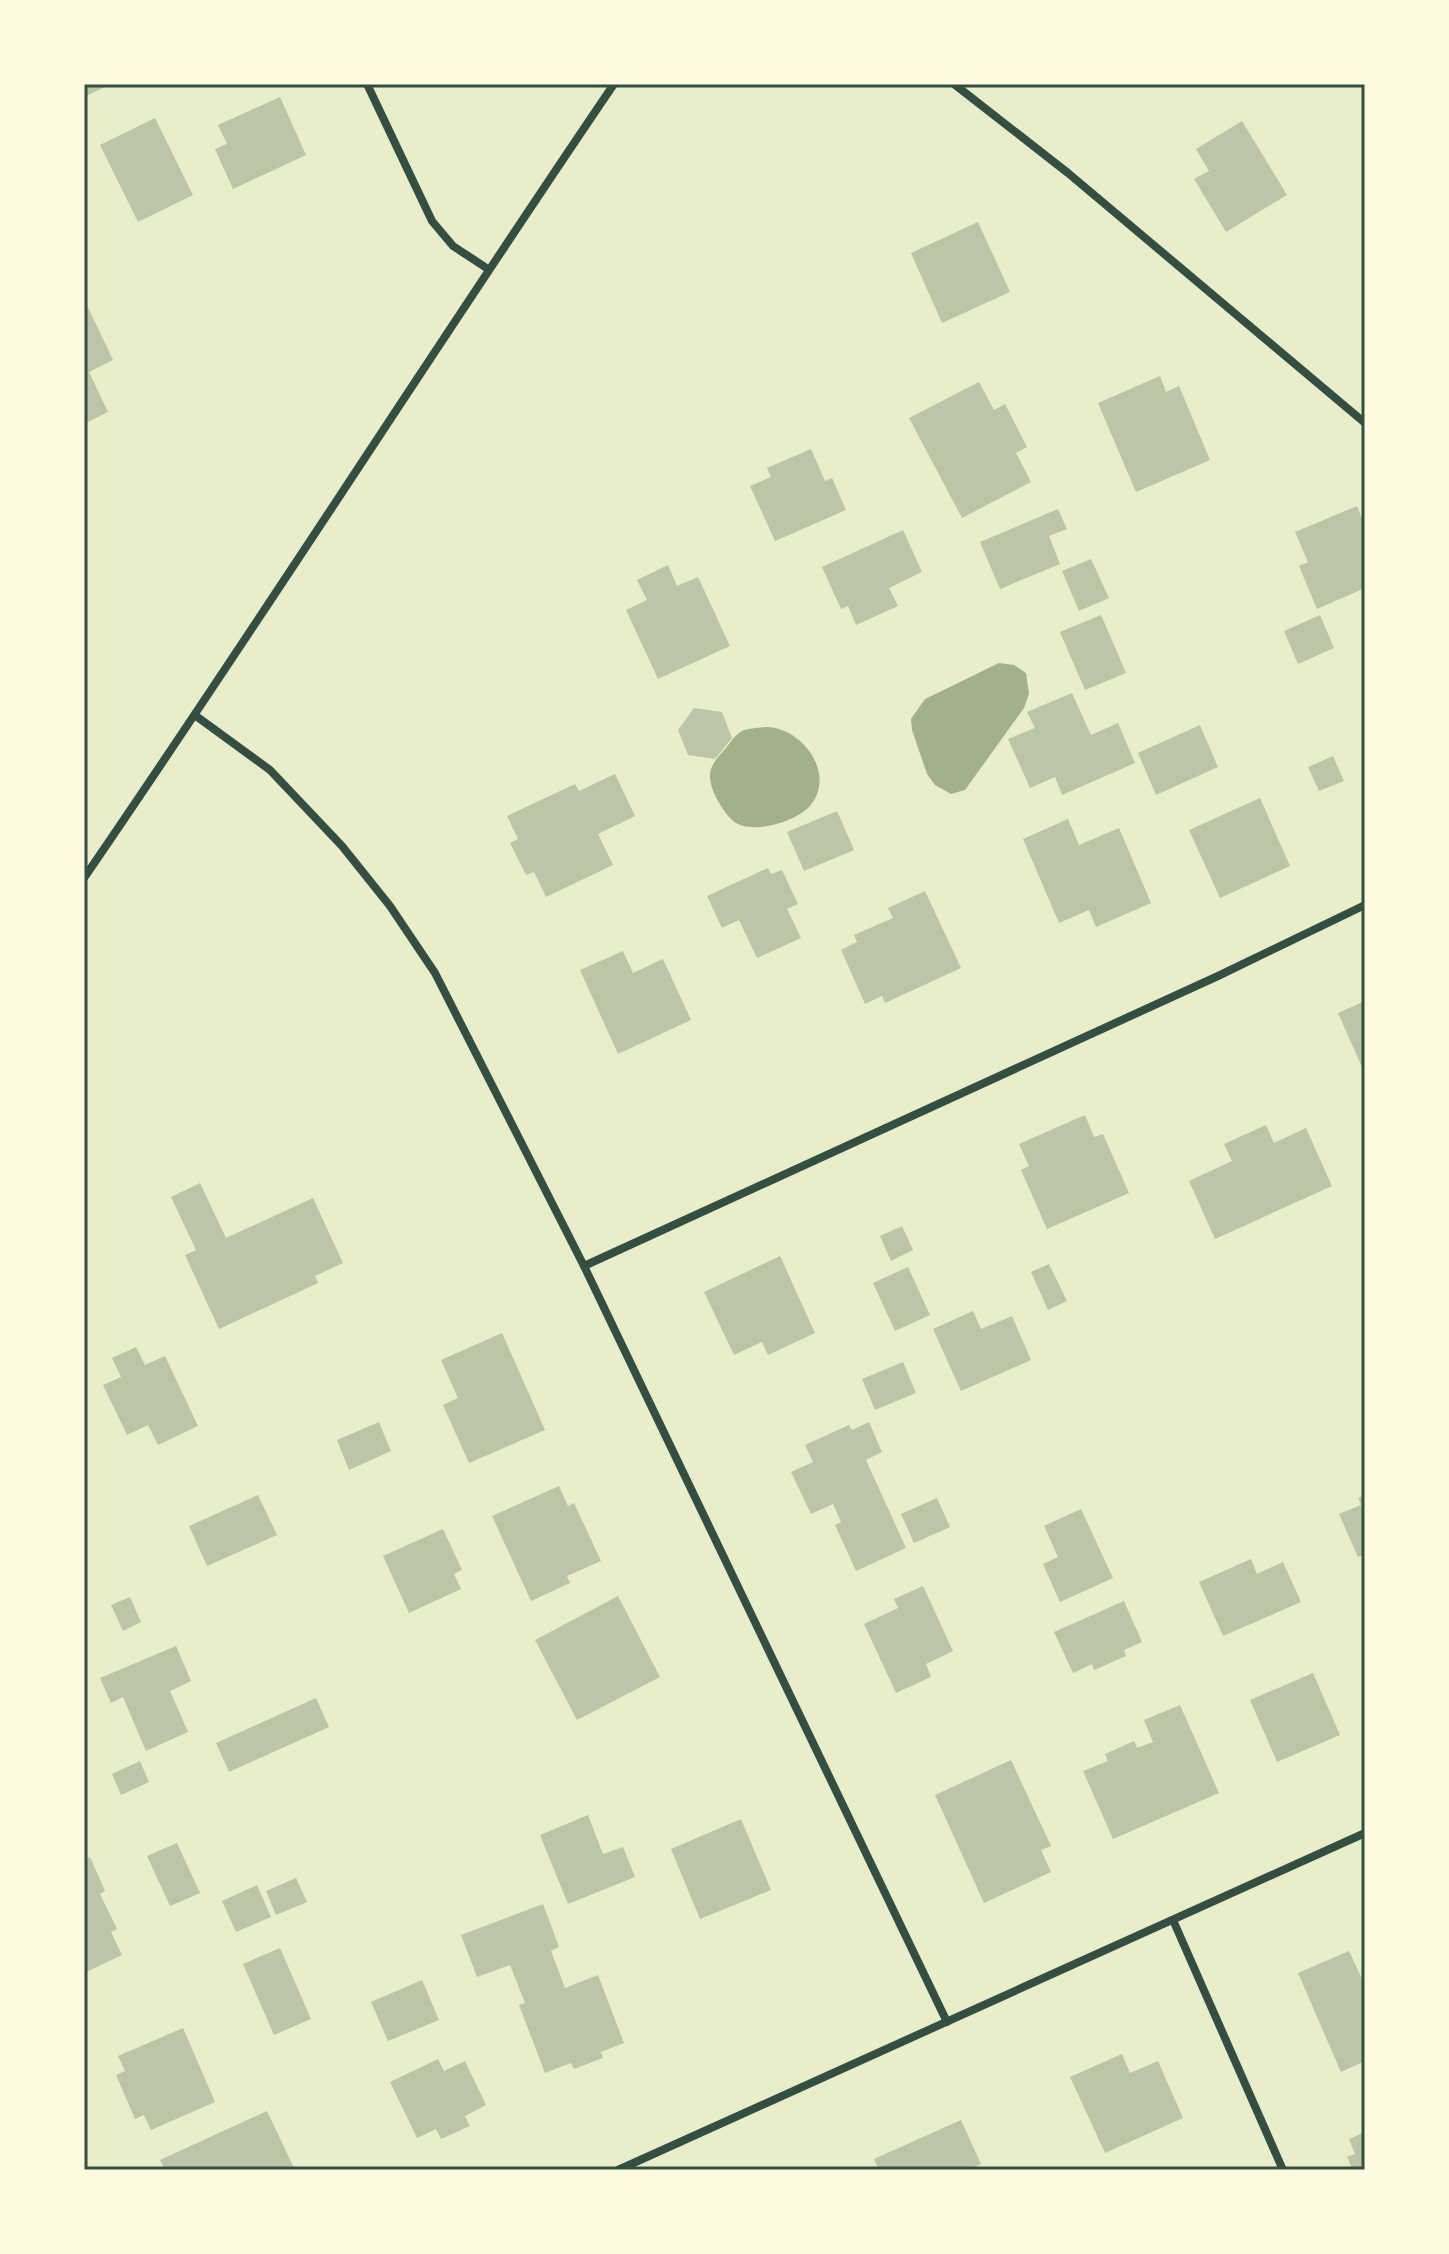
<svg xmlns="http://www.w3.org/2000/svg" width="1449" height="2254" viewBox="0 0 1449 2254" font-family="'Alegreya Sans',sans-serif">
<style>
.water{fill:#a3b18a}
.building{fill:#bcc5a7}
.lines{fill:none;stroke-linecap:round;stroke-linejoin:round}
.minor{stroke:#344e41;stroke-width:8}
.neatline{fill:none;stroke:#344e41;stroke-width:3}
</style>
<rect width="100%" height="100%" fill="#e9edc9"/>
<g class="water">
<path d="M999,663L1014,665L1026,673L1029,694L1024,708L965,790L951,794L935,785L927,774L912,730L911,719L925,699Z"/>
<path d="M766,727C802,727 837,774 810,806C796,822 748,837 731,819C721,808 706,785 711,769C713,762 720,755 725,749C730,743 735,735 742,731C749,728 758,728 766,727Z"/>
</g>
<g class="building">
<path d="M84,84H111L84,97Z"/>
<path d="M280,97L306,155L233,189L215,149L227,144L218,125Z"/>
<path d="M155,118L193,195L138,222L100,145Z"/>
<path d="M1242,121L1287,195L1226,232L1194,179L1209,171L1196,149Z"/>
<path d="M978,222L1010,292L942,323L911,253Z"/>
<path d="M84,299L113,360L89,372L108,412L84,424Z"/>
<path d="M1160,376L1166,392L1179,386L1210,460L1136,492L1098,403Z"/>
<path d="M979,382L994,410L1005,404L1027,447L1016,453L1031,482L962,518L909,418Z"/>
<path d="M811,449L825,481L832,478L846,510L775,541L750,486L771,477L767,468Z"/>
<path d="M1357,506L1365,526V588L1317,609L1299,566L1308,562L1295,532Z"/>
<path d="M1058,509L1067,529L1049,536L1060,564L1000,589L980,542Z"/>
<path d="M903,530L922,572L889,588L898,606L856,625L848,606L841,609L822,567Z"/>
<path d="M1091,559L1109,598L1079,611L1062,571Z"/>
<path d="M668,565L677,586L698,577L730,646L658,679L626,610L647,600L637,580Z"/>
<path d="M1101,615L1126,673L1085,690L1060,632Z"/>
<path d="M1320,615L1334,648L1298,664L1284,631Z"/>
<path d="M1072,693L1091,735L1118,723L1135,763L1062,795L1055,777L1030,788L1008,739L1035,728L1027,712Z"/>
<path d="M694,708L722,712L732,738L715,759L688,755L678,730Z"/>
<path d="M1200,725L1218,767L1156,795L1138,753Z"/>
<path d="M1333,756L1344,781L1319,791L1308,767Z"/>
<path d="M615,774L635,816L598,834L613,865L546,897L534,872L526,875L510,843L518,839L507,816L575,784L579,791Z"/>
<path d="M1260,798L1290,866L1220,898L1189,830Z"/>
<path d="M837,811L854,850L804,871L787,832Z"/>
<path d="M1068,819L1079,845L1119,828L1151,903L1096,927L1089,910L1059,923L1023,839Z"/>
<path d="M768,868L771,874L782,870L798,904L787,909L801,938L757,958L739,920L722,928L707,896Z"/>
<path d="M925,891L961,968L885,1003L882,996L865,1004L841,950L857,942L854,935L893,918L888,908Z"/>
<path d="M623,951L633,973L663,959L691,1020L618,1054L580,970Z"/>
<path d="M1365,1001V1074L1338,1013Z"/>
<path d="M1085,1115L1094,1137L1103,1134L1129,1193L1047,1229L1021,1170L1029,1166L1019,1144Z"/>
<path d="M1266,1125L1274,1143L1306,1128L1332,1186L1215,1239L1189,1181L1232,1161L1224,1144Z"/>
<path d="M200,1183L226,1238L313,1198L343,1263L315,1276L318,1283L219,1329L185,1255L196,1250L171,1197Z"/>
<path d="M902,1226L913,1250L891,1261L880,1236Z"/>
<path d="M780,1256L815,1333L768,1355L762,1342L734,1355L704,1292Z"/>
<path d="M1049,1264L1067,1301L1048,1310L1031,1272Z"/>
<path d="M908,1267L930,1315L895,1331L873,1283Z"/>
<path d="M973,1311L981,1329L1012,1316L1031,1360L961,1391L933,1329Z"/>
<path d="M502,1333L545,1430L469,1463L443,1405L458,1398L441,1360Z"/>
<path d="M136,1347L145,1365L165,1356L198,1426L158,1445L148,1425L127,1435L103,1385L121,1377L112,1358Z"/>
<path d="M903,1362L916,1393L875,1410L862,1379Z"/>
<path d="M379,1422L391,1451L349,1470L337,1440Z"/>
<path d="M869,1422L882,1452L866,1460L906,1548L856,1571L835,1525L841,1522L833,1504L811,1514L791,1472L813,1462L805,1445L849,1425L852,1430Z"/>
<path d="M559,1486L568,1506L574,1503L601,1561L567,1576L570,1583L531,1601L492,1516Z"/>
<path d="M258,1495L277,1535L207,1566L189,1526Z"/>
<path d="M1365,1495V1554L1358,1557L1339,1514L1361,1505L1358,1498Z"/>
<path d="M937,1498L950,1527L914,1543L901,1514Z"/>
<path d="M1081,1509L1113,1578L1060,1602L1043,1564L1058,1557L1044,1526Z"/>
<path d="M443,1529L462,1570L454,1574L461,1589L409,1613L383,1556Z"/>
<path d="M1251,1559L1257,1574L1283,1562L1301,1602L1223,1636L1199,1582Z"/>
<path d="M923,1586L953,1651L926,1664L931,1677L896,1693L864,1624L898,1608L894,1599Z"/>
<path d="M618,1596L660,1677L577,1720L535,1640Z"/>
<path d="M130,1597L141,1622L123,1631L111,1605Z"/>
<path d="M1124,1601L1142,1642L1124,1650L1126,1656L1094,1670L1092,1664L1073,1673L1054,1632Z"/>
<path d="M176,1646L191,1681L170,1691L188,1732L146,1751L123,1697L111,1703L100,1678Z"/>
<path d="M1313,1673L1340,1735L1277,1762L1250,1700Z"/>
<path d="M316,1698L329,1727L229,1772L216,1743Z"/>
<path d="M1180,1705L1219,1793L1113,1839L1083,1771L1108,1761L1105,1754L1134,1741L1137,1748L1153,1742L1144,1720Z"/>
<path d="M1011,1760L1051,1846L1041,1850L1051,1872L984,1903L935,1795Z"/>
<path d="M140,1761L149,1782L121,1795L112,1774Z"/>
<path d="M588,1815L603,1854L623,1847L635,1877L568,1904L540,1835Z"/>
<path d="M741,1819L771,1890L700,1919L671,1849Z"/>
<path d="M177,1843L200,1893L170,1906L147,1856Z"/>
<path d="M90,1857L105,1891L100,1894L117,1929L111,1932L122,1955L84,1973V1860Z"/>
<path d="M296,1878L307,1902L276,1915L266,1891Z"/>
<path d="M257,1885L271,1917L236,1932L222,1901Z"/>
<path d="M543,1904L559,1947L551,1951L565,1988L598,1975L624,2043L601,2052L603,2058L574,2069L571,2063L545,2073L519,2005L525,2003L510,1965L477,1977L461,1935Z"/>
<path d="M280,1948L311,2019L274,2035L243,1964Z"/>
<path d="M1349,1951L1362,1979L1365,1978V2061L1341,2072L1298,1973Z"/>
<path d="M422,1980L439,2020L388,2041L371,2002Z"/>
<path d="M183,2028L215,2102L151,2130L144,2115L135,2119L116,2075L125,2071L118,2056Z"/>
<path d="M1122,2054L1130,2073L1158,2061L1183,2118L1105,2153L1070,2077Z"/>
<path d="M438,2059L444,2071L465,2061L486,2105L465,2116L470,2126L441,2139L436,2129L417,2138L390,2082Z"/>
<path d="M267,2111L295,2170H165L160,2160Z"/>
<path d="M961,2120L981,2164L967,2170H879L874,2159Z"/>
<path d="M1365,2132V2170H1353L1347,2157L1355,2154L1349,2139Z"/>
</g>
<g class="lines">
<g class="minor">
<path d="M367,84L432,221L453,246L488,269"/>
<path d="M954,84L1068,173L1365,423"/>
<path d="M196,716L270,770L342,846L390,906L435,973L584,1266L947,2022"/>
<path d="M84,878C264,616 435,347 614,84"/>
<path d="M584,1266L1218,976L1365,905"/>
<path d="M1173,1920L1283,2170"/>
<path d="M618,2170L1365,1833"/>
</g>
</g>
<rect width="1449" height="2254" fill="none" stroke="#fefae0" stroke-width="172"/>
<rect x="86" y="86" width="1277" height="2082" class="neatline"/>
</svg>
